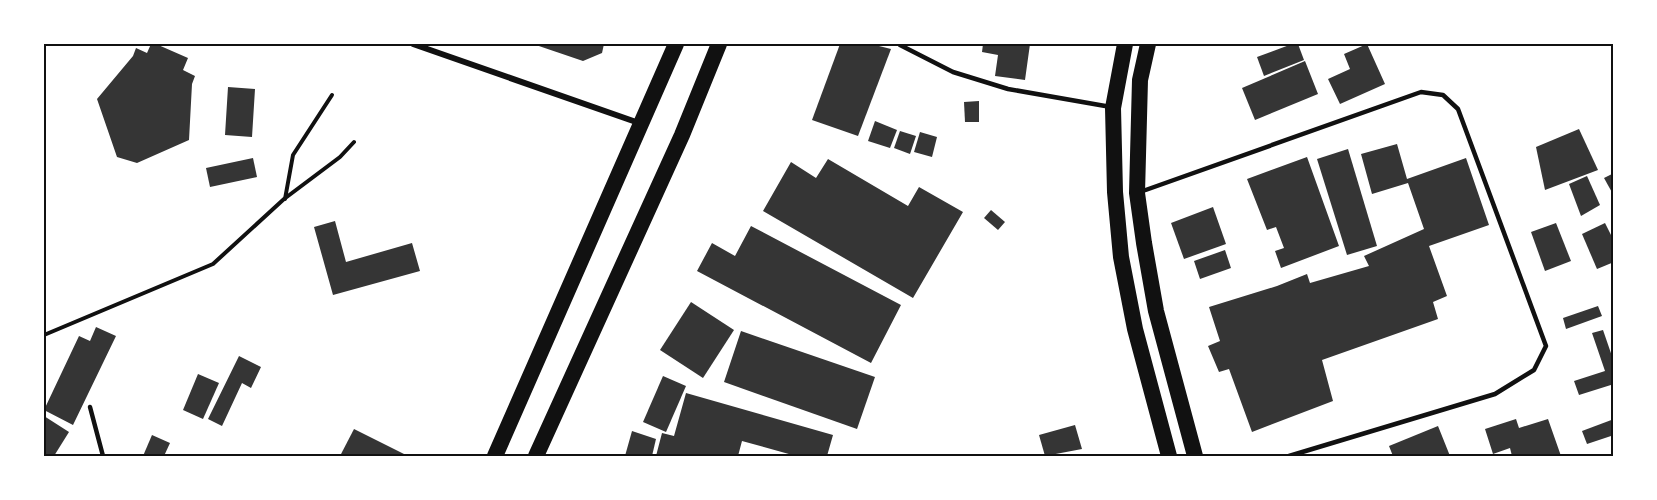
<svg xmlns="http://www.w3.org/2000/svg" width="1657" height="500" viewBox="0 0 1657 500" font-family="'Archivo Narrow',sans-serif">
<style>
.building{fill:#353535}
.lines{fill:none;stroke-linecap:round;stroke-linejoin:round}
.path{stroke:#111;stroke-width:4}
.service{stroke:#111;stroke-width:4.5}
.minor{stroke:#111;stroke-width:6}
.trunk{stroke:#111;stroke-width:16}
.neatline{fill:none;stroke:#111;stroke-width:2}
</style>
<rect width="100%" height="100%" fill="#fff"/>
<g class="building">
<path d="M151,44H156L188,58L183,70L195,76L192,84L189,140L137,163L117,157L97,99L133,56L136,48L147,53Z"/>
<path d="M533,44H604L602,53L583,61Z"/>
<path d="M840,44H871L891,49L858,136L812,120Z"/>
<path d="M983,44H1030L1025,80L995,76L998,55L982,52Z"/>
<path d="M1292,44H1298L1304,60L1264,76L1257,57Z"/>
<path d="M1367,44L1385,84L1340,104L1328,79L1350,69L1344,54Z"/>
<path d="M1305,61L1318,94L1255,120L1242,88Z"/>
<path d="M228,87L255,89L252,137L225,135Z"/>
<path d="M979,101V122H965L964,102Z"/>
<path d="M875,121L897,130L890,148L868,141Z"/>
<path d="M1579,129L1598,170L1545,190L1536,147Z"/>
<path d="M900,131L916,136L910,154L894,148Z"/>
<path d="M920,132L937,137L932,157L914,152Z"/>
<path d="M1397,144L1407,179L1466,158L1489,225L1429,246L1447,296L1433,302L1438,319L1322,360L1333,401L1252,432L1229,369L1219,372L1208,346L1220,341L1209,307L1277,286L1307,274L1310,283L1369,266L1364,256L1424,229L1408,183L1372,194L1361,154Z"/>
<path d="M1348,149L1377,246L1347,255L1317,159Z"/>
<path d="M1307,157L1339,246L1281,268L1275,251L1284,248L1276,227L1267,230L1247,179Z"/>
<path d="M253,158L257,177L210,187L206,168Z"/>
<path d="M828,159L908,206L919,187L963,212L913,298L763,211L791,162L816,178Z"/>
<path d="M1614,173V196L1604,178Z"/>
<path d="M1587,176L1600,205L1581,216L1569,184Z"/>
<path d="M1213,207L1226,244L1184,259L1171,223Z"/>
<path d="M991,210L1005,222L998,230L984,218Z"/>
<path d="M335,221L346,262L412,243L420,271L333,295L314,227Z"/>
<path d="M1556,223L1571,261L1545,271L1531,232Z"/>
<path d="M1605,223L1614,241V262L1597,269L1582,234Z"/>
<path d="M751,226L901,305L871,363L697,271L712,243L735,256Z"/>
<path d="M1225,250L1231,268L1200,279L1194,261Z"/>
<path d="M691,302L734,330L703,378L660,350Z"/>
<path d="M1598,306L1602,316L1566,329L1563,318Z"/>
<path d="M96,327L116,336L73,425L44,410L79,336L90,341Z"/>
<path d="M1603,330L1614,362V384L1579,395L1574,381L1605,371L1592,333Z"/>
<path d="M741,331L875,377L857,429L724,382Z"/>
<path d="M239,356L261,367L251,388L242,383L222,426L208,419Z"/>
<path d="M198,374L219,383L203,419L183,410Z"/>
<path d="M663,376L686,386L666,432L643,422Z"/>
<path d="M686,393L833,435L827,456H796L742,441L738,456H656L662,433L674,436Z"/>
<path d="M44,416L69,432L54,456H44Z"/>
<path d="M1516,419L1519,428L1548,419L1561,456H1512L1510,448L1493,454L1485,429Z"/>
<path d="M1614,419V435L1587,444L1582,431Z"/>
<path d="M1075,425L1082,449L1045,456L1039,435Z"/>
<path d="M1438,426L1450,456H1393L1389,446Z"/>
<path d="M354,429L408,456H340Z"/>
<path d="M632,431L656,439L652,456H625Z"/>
<path d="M152,435L170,443L164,456H143Z"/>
</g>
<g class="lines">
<g class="path">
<path d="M285,199L293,155L332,95"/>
<path d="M44,335L213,264L284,199L340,157L354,142"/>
</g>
<g class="service">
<path d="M900,45L953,72L1008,89L1111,107"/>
<path d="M1140,192L1421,92L1443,95L1458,109L1546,346L1534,370L1495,394L1289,456"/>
<path d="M90,407L103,456"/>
</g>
<path class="minor" d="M413,44L639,123"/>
<g class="trunk">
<path d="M1125,44L1113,108L1115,192L1121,257L1135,329L1169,456"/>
<path d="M1148,44L1140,80L1137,193L1144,243L1156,311L1195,456"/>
<path d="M495,456L676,44"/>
<path d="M536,456L682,135L719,44"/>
</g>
</g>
<rect width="1657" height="500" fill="none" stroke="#ffffff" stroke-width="90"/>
<rect x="45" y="45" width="1567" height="410" class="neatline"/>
</svg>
